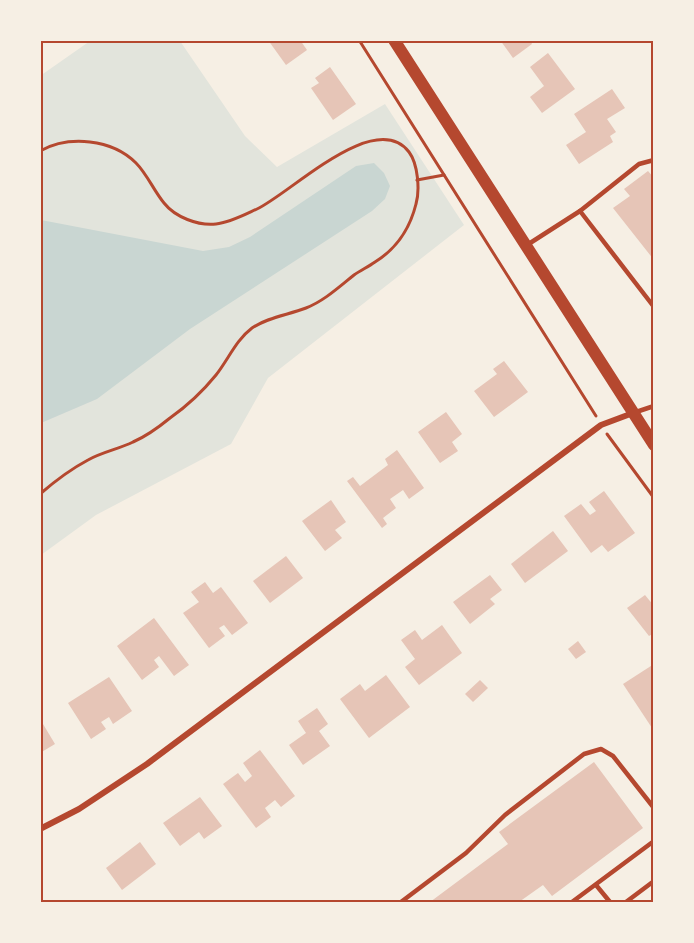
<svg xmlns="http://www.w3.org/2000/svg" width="694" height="943" viewBox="0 0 694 943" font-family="Figtree,sans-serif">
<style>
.green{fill:#e2e4dc}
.water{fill:#c9d6d2}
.building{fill:#e6c5b7}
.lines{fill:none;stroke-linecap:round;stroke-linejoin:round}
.path{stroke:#b5482f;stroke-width:3}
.service{stroke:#b5482f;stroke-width:4.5}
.minor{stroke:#b5482f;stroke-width:6}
.secondary{stroke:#b5482f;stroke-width:12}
.neatline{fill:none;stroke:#b5482f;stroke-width:2}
</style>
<rect width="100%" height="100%" fill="#f6efe4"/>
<path class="green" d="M90,41H180L245,136L277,167L385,104L464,225L268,378L231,444L96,515L41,555L40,76Z"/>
<path class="water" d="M374,163L384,173L390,186L385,199L372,211L190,329L97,399L41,423V220L203,251L229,247L250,237L356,166Z"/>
<g class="building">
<path d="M268,40H300L307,50L286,65Z"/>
<path d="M500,40H530L532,44L513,58Z"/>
<path d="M548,53L575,89L542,113L530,97L544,86L530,67Z"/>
<path d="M330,67L356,104L333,120L311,88L319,83L315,78Z"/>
<path d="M612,89L625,108L607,119L616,132L610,136L613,142L579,164L566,145L586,132L574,114Z"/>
<path d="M648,171L654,178V260L613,208L630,196L624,189Z"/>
<path d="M504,361L528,392L494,417L474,391L497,374L493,369Z"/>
<path d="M446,412L462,434L452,442L458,451L440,463L418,432Z"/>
<path d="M397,450L424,488L409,499L403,490L390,499L396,508L383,518L387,524L382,528L347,481L353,477L360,486L388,465L385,459Z"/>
<path d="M604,491L635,533L608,552L602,545L591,553L564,516L581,504L590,515L596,511L589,502Z"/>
<path d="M331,500L346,522L335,530L342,538L325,551L302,521Z"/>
<path d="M553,531L568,551L525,583L511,564Z"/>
<path d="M286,556L303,578L270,603L253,581Z"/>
<path d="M490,575L502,590L490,599L495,604L470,624L453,602Z"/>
<path d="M205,582L213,593L221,587L248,623L232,635L224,625L219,628L225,636L209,648L183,613L199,602L191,592Z"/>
<path d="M645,595L654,606V633L649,636L627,608Z"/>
<path d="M154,618L189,665L174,676L159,656L154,660L159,667L142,680L117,646Z"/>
<path d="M442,625L462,653L419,685L405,667L415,659L401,640L415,630L422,640Z"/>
<path d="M578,641L586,652L576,659L568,649Z"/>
<path d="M654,664V731L623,684Z"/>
<path d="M386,675L410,707L369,738L340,699L360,684L365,691Z"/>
<path d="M109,677L132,711L113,724L109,717L101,722L106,729L91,739L68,703Z"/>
<path d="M480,680L488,688L473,702L465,694Z"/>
<path d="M317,708L328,724L319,731L330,746L303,765L289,745L306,733L298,721Z"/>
<path d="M40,719L55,744L40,753Z"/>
<path d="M260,750L295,796L281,807L275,800L265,808L271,817L256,828L223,784L238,773L245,782L252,776L243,763Z"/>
<path d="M594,762L643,828L552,896L543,885L519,902H430L508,844L499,832Z"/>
<path d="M200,797L222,826L204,839L199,832L180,846L163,823Z"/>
<path d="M140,842L156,864L122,890L106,868Z"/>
</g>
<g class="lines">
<g class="path">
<path d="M359,40L596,416"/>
<path d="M40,151C69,135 112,139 136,163C147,174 154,191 164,203C175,217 198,226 216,224C229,223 246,214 257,209C291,193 375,108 409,152C418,164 420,190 416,204C410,228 396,249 375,262C368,267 361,270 354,275C339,287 324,301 306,308C288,315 268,317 252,328C236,340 228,360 216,375C203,391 187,406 170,418C159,427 147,436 133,442C119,449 102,452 88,460C71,469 55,481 40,494"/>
<path d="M417,180L444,175"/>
<path d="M607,434L654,498"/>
</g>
<g class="service">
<path d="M580,211L654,307"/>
<path d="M527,245L580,211L639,164L654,160"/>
<path d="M636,412L654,406"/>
<path d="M596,885L610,902"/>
<path d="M401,902L466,853L505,815L584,754L601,749L613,756L654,808"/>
<path d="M572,902L654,841"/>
<path d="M626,902L654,881"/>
</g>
<path class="minor" d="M40,829L79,809L147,764L601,425L633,413"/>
<path class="secondary" d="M394,40L654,445"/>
</g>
<rect width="694" height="943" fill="none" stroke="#f6efe4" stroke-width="84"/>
<rect x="42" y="42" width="610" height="859" class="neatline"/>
</svg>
